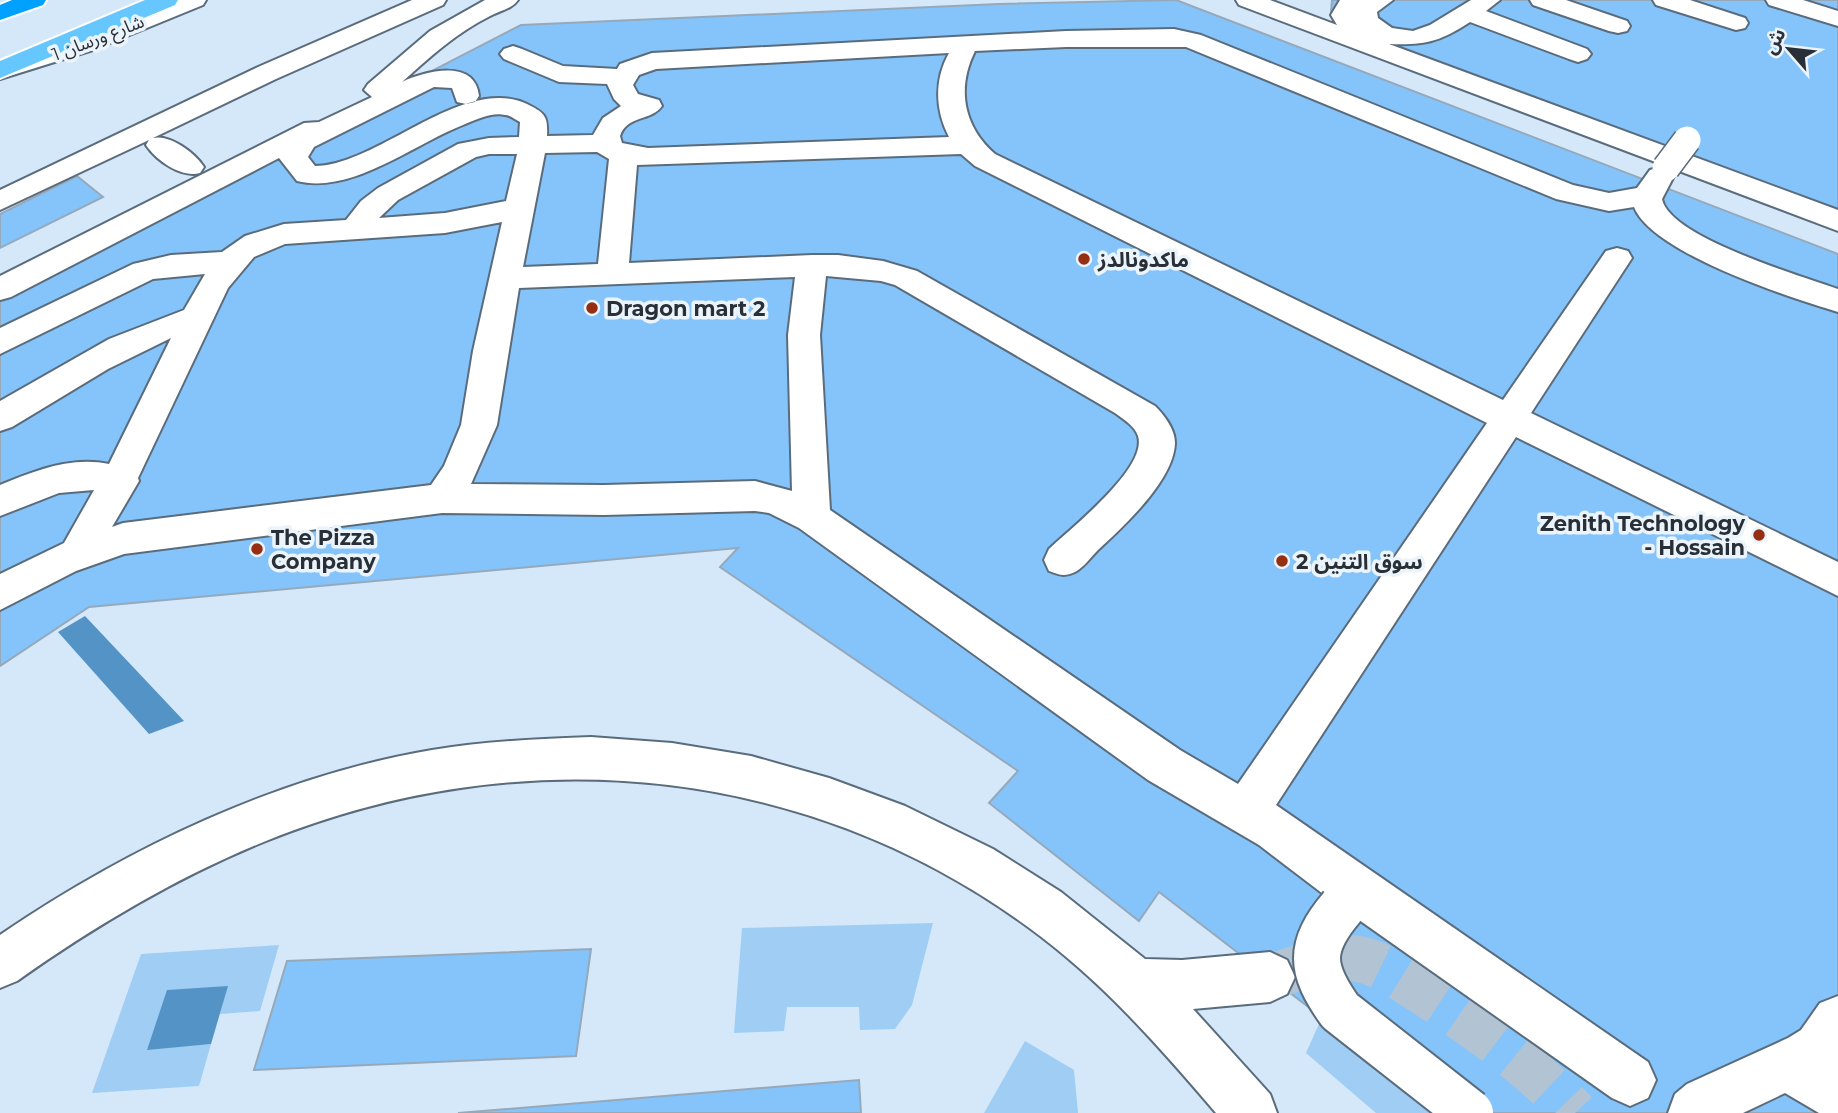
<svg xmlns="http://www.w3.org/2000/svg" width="1838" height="1113" viewBox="0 0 1838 1113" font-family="Montserrat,'Noto Sans Arabic',sans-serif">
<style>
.green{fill:#9fcdf4}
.water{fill:#5493c6}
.building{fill:#85c4fa;stroke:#96a9bb;stroke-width:2}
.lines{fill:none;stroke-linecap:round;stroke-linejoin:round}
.minor-tunnel{stroke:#b2c3d3;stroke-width:46;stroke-dasharray:46 23;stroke-linecap:butt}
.minor-casing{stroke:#5a6c7c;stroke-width:4}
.major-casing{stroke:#fff;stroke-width:4}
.highway-casing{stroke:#fff;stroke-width:4}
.minor{fill:#fff;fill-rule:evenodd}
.major{fill:#66c7fe;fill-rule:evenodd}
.highway{fill:#00a1fe;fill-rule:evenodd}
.minor-bridge-far1-casing{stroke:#5a6c7c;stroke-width:30;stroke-linecap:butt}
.minor-bridge-casing{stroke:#5a6c7c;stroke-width:50;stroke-linecap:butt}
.minor-bridge-far1{stroke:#fff;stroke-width:27}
.minor-bridge{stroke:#fff;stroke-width:46}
.poi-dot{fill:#962e12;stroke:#ebf3fb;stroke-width:2.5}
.labels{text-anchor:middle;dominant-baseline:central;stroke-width:7;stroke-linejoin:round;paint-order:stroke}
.far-street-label{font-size:18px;fill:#282f36;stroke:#ebf3fb}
.poi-label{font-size:21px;font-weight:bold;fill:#282f36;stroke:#ebf3fb;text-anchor:start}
</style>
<rect width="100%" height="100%" fill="#d4e8fa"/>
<g class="green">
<path d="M933,923L912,1005L895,1029L860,1030L859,1007H787L784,1031L734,1033L742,928Z"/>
<path d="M279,945L260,1011L220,1014L227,986L147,1049L211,1044L199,1086L92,1093L141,954Z"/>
<path d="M1322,1017L1443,1113H1376L1306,1053Z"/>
<path d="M1025,1041L1074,1070L1078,1113H984Z"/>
</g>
<g class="water">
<path d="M85,616L184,721L149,734L58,632Z"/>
<path d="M228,986L211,1044L147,1050L167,990Z"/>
</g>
<g class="building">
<path d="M1176,0L1838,254V1113H1446L1159,892L1139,921L989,803L1018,771L720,567L738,548L89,607L0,666V294L521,25L999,4Z"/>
<path d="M1332,0H1838V214L1361,40L1336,23L1331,13Z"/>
<path d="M77,176L103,197L0,248V214Z"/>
<path d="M591,949L576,1056L254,1070L287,961Z"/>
<path d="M859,1080L861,1113H458Z"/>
</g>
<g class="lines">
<path class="minor-tunnel" d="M1270,977C1297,969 1330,954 1359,959C1380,963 1402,979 1420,990C1475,1026 1531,1065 1575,1113"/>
<g class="minor-casing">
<g id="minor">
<path d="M173,0H206L203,5L93,50L0,79V63L75,40Z"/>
<path d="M412,0H446L443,5L276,79L153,138C170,134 195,153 204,167L200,173C181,178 157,161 146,145L149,140L0,210V190L258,67Z"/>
<path d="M485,0H518C512,9 499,11 490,16C456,33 430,57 402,82C425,71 475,58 479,96L475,102L466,104L457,102L452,88L434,87L314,147L308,157L315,166C379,165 463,74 527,104C545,113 548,116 547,136L593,135L603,118L621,106L614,99L607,84L559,82L504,59L500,54L504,49L513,46L522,49L563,66L617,69L620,64L652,53L1066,31L1174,29L1201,35L1573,185L1609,193L1637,188L1650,170L1660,167L1670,170L1674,176L1662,199C1669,237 1801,276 1838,289V312C1791,298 1652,253 1634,207L1609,211L1556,199L1186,47H1066L975,51C956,89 964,127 995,154L1503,400L1606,251L1617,248L1628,251L1632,258L1531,413L1838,562V596L1516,437L1276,805L1648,1062L1656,1080L1648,1098L1630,1106L1612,1098L1335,903L1259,845L1148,780L799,528L769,513L755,511L604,515L442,513L124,554L76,571L0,610V574L64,543L94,490L59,493L0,516V485C34,471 71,456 109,464L171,338L108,369L12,427L0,431V401L109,339L184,310L205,274L153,279L0,354V328L133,264L171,255L222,252L245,236L284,224L346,220L361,201L378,188L458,144L489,138L519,137L520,122C516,120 510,115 505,115C492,112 475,120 463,125C414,144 351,195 297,181L279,158L11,297L0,300V276L304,123L319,122L372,97L364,90L368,84L430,31ZM949,53C934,80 935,110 949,137L648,148L622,143L620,136C627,115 652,121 662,106L659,100L638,94L633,85L639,75L656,69ZM597,152L609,159L598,264L523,267L545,153ZM489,154H517L506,201L445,213L379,218L398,200L476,157ZM961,154L975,166L1487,423L1238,784L1180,750L830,510L820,335L826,276L881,281L895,285L1115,413C1123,419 1135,426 1138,436C1148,468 1071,528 1049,549L1044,560L1049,571C1059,575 1065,577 1075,572C1083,568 1091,557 1098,550C1124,526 1174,480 1175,443C1175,429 1164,415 1155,406L917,271L883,261L838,255H812L629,263L637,165ZM502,222L473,351L461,425L444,466L431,485L123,523L112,527L139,481L138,478L228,288L254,257L285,244L445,233ZM795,277L788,335L792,491L755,481L604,485L471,484L497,425L519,288Z"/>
<path d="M1236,0H1270L1337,25L1331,15L1340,0H1393L1377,12L1378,18L1392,28L1413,31L1430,25L1471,0H1500L1486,11L1587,49L1591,54L1587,59L1578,62L1569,59L1470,22C1438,43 1424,45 1389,44L1838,210V231L1239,5Z"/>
<path d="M1530,0H1566L1627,21L1630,26L1627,31L1618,33L1609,31L1533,5Z"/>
<path d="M1653,0H1690L1745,18L1748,23L1745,28L1736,30L1656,5Z"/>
<path d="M1766,0H1803L1838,11V26L1769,5Z"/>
<path d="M591,737L672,743L751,756L829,778L905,806L993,849L1061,892L1145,959L1182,960L1270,952L1287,960L1295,977L1287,994L1270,1002L1193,1009L1270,1094L1277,1113H1216C1158,1045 1101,980 1028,927C804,763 520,738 266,841C177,877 95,926 17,981L0,988V935C128,848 278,776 432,750C485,741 538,739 591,737Z"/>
<path d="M1838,996V1113H1819L1785,1093L1743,1113H1668L1675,1094L1687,1084L1788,1038L1801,1030L1820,1003Z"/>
</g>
</g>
<g class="major-casing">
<path id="major" d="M145,0H178L175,5L0,78V61Z"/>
</g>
<g class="highway-casing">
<path id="highway" d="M12,0H46L43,5L0,20V5Z"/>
</g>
<use href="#minor" class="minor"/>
<use href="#major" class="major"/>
<use href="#highway" class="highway"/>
<g class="minor-bridge-far1-casing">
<path id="minor-bridge-far1" d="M1666,168L1687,140"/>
</g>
<g class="minor-bridge-casing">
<path id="minor-bridge" d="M1342,907C1308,947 1310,969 1340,1011L1470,1113"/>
</g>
<use href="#minor-bridge-far1" class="minor-bridge-far1"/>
<use href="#minor-bridge" class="minor-bridge"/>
</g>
<g class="poi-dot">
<circle cx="1084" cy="259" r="7"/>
<circle cx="592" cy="308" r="7"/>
<circle cx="1759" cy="535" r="7"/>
<circle cx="257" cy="549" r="7"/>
<circle cx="1282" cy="561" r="7"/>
</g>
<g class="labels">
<g class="far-street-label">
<text transform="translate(98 38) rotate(-21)">شارع ورسان 1</text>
</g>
<g class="poi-label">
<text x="1098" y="259">ماكدونالدز</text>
<text x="606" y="308">Dragon mart 2</text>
<text x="1745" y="523" text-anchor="end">Zenith Technology<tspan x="1745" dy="24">- Hossain</tspan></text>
<text x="271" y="537">The Pizza<tspan x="271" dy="24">Company</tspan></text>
<text x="1296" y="561">سوق التنين 2</text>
</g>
</g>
<g transform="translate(1789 49) rotate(298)" stroke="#ebf3fb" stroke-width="5" paint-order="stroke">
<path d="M0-5L12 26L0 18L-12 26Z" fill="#282f36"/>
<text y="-10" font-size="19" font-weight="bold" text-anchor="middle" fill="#282f36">ش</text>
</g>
</svg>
